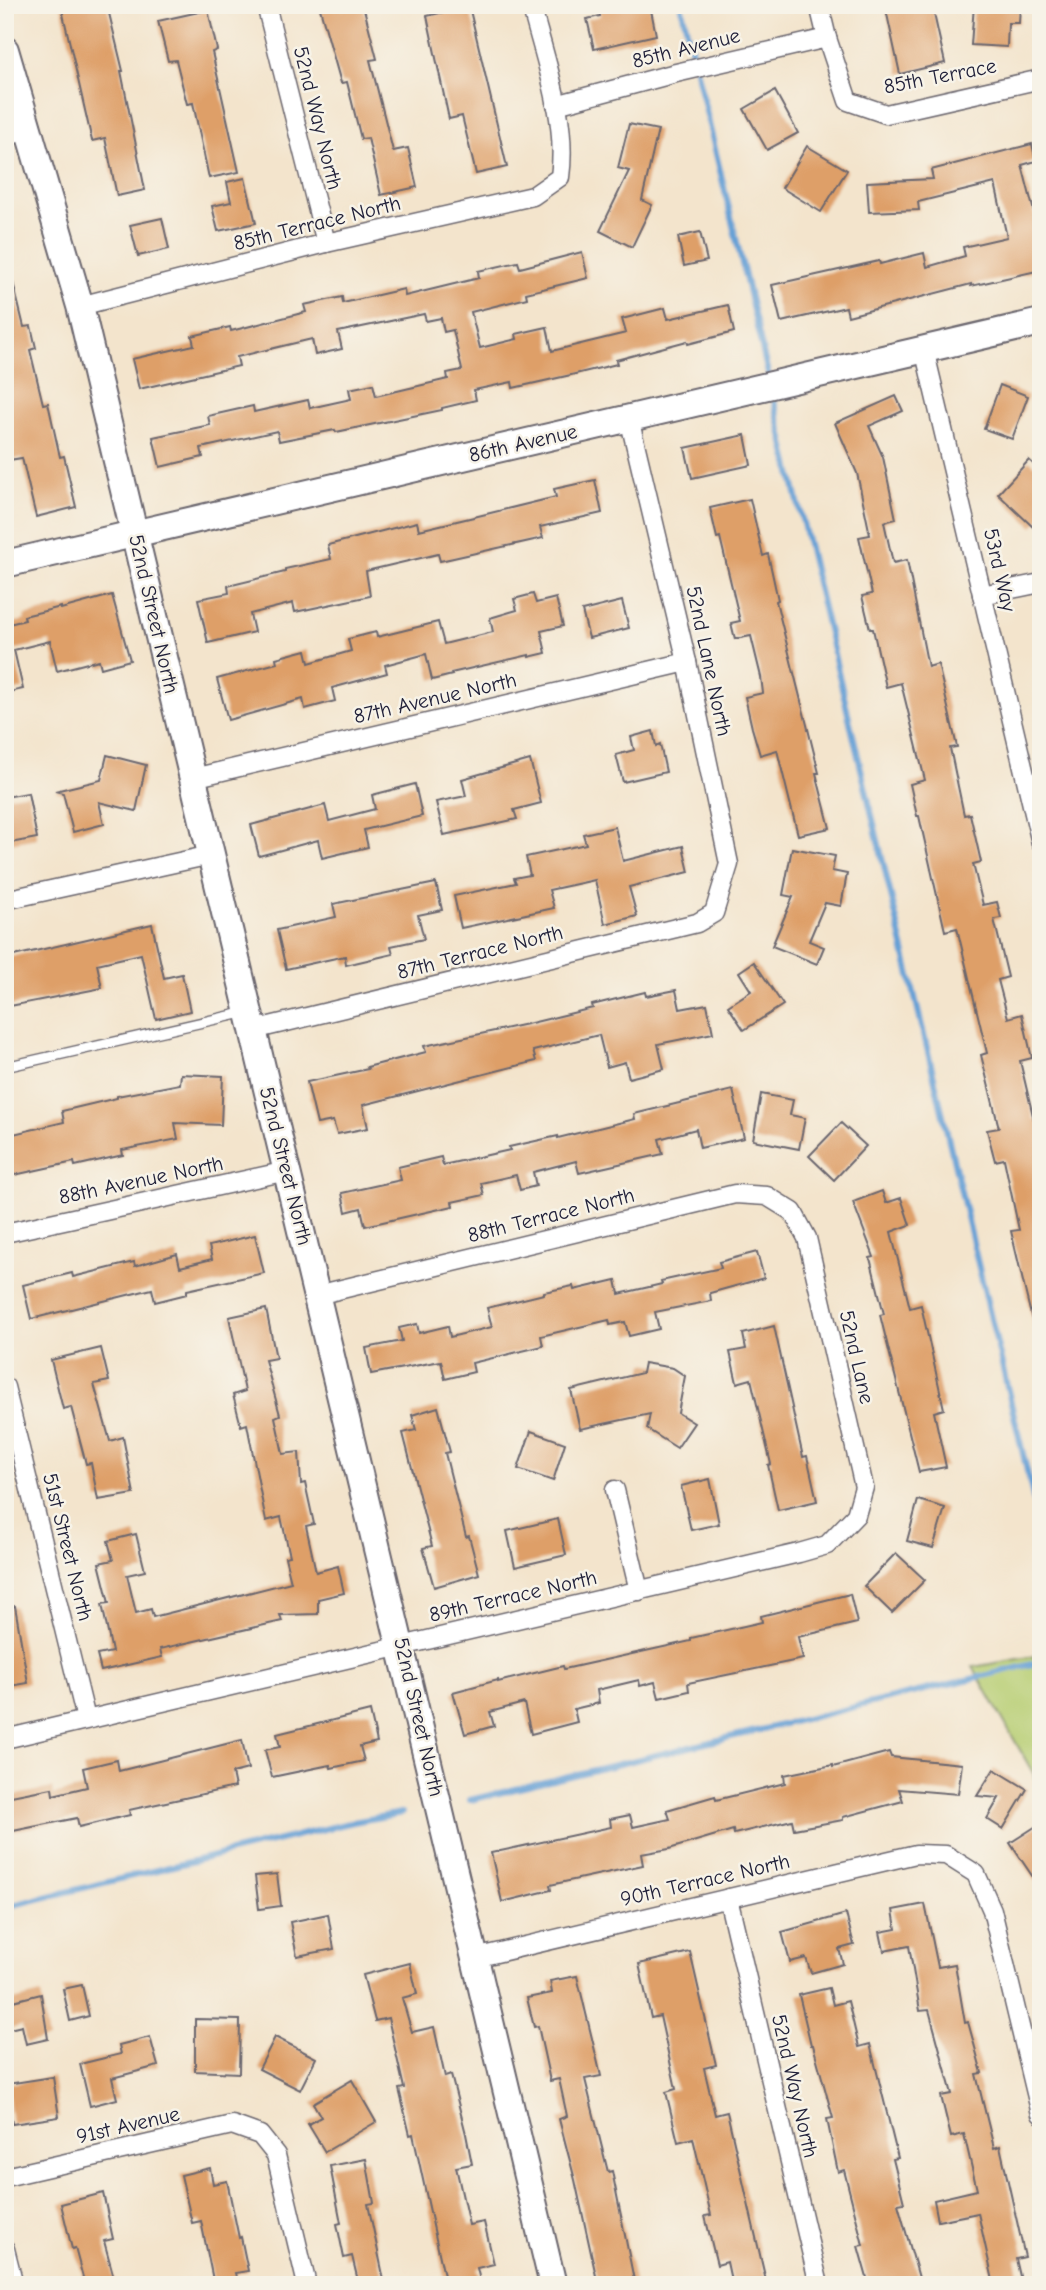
<svg xmlns="http://www.w3.org/2000/svg" width="1046" height="2290" viewBox="0 0 1046 2290" font-family="'Comic Neue',sans-serif">
<style>
.green{fill:#b7ce73;stroke:#6c7857;stroke-width:2}
.lines{fill:none;stroke-linecap:round;stroke-linejoin:round}
.stream{stroke:#66a0d5;stroke-width:6}
.building{fill:#de9f67}
.lane-casing{stroke:#6b666e;stroke-width:12}
.street-casing{stroke:#6b666e;stroke-width:21}
.secondary-casing{stroke:#6b666e;stroke-width:30}
.lane{stroke:#fff;stroke-width:9}
.street{stroke:#fff;stroke-width:18}
.secondary{stroke:#fff;stroke-width:26}
.labels{text-anchor:middle;dominant-baseline:central;stroke-width:5;stroke-linejoin:round;paint-order:stroke}
.street-label{font-size:21px;fill:#22223b;stroke:#f7f3e8}
</style>
<rect width="100%" height="100%" fill="#f7f3e8"/>
<filter id="ink" filterUnits="userSpaceOnUse"><feTurbulence type="fractalNoise" baseFrequency=".0143" numOctaves="2"/><feDisplacementMap in="SourceGraphic" scale="14" xChannelSelector="R" yChannelSelector="G"/><feConvolveMatrix kernelMatrix="1 2 1 2 8 2 1 2 1" color-interpolation-filters="sRGB"/></filter>
<filter id="wash" filterUnits="userSpaceOnUse"><feTurbulence type="fractalNoise" baseFrequency=".00686" numOctaves="4" result="noise"/><feDisplacementMap in="SourceGraphic" scale="28" xChannelSelector="R" yChannelSelector="G"/><feGaussianBlur stdDeviation="1.57" result="paint"/><feColorMatrix in="noise" values="0 0 0 0 0 0 0 0 0 0 0 0 0 0 0 0 0 1.4 0 .05"/><feComposite in="paint" operator="in"/></filter>
<g filter="url(#wash)">
<rect width="100%" height="100%" fill="#f3e4cc"/>
<path class="green" d="M1041,1655V1787L973,1667Z"/>
<g class="lines">
<g class="stream">
<path d="M681,5L769,378"/>
<path d="M772,392L1041,1530"/>
<path d="M470,1800L1041,1662"/>
<path d="M5,1907L353,1822L402,1813"/>
</g>
</g>
<g id="blocks">
<g class="building">
<path d="M61,5H107L123,71H121L145,190L117,196L105,138L92,141Z"/>
<path d="M319,5H363L377,59L370,60L393,151L408,148L417,187L381,195L368,138L361,139L347,82L341,83Z"/>
<path d="M598,5H650L656,35L594,49L587,19L600,16Z"/>
<path d="M885,5H932L945,63L900,74Z"/>
<path d="M974,5H1020L1019,23H1008L1007,47L971,45Z"/>
<path d="M469,6L507,167L476,174L462,116L449,119L427,16Z"/>
<path d="M208,10L217,50L212,52L239,172L209,178L193,103L187,104L176,60L168,61L158,21Z"/>
<path d="M775,91L798,133L767,150L744,109Z"/>
<path d="M629,124L658,130L642,200L652,205L632,247L600,231L629,171L618,168Z"/>
<path d="M1032,144L1036,161L1022,165L1041,239V270L971,286V284L848,316L846,307L781,322L772,285L879,261L880,264L924,253L927,267L965,256L963,247L1007,237L995,183L918,202L919,210L869,212L867,182L933,179L931,170Z"/>
<path d="M807,146L847,170L821,212L782,188Z"/>
<path d="M245,178L256,223L218,231L212,206L231,202L227,182Z"/>
<path d="M162,218L169,249L138,256L130,225Z"/>
<path d="M700,232L707,261L684,266L678,237Z"/>
<path d="M582,252L588,278L526,293L527,298L471,312L480,348L517,339L516,334L547,327L552,351L626,333L622,319L665,308L668,319L728,305L734,332L688,344L687,341L616,360L617,364L571,375L513,388L512,382L474,390L476,400L442,408V410L336,432L335,430L279,441L277,431L201,448L203,457L160,467L153,437L210,425L208,416L253,406L254,412L308,400L310,408L351,399L349,389L373,384L376,396L448,379L447,373L462,370L453,330L444,332L441,318L426,321L424,314L338,332L342,349L315,355L312,339L237,357L239,366L139,389L132,359L194,345L192,336L230,327L231,331L306,312L304,305L342,297L343,303L404,289L405,296L479,278L478,271L518,262L520,268Z"/>
<path d="M12,278L24,327L31,326L36,348L30,350L43,404L48,403L60,457L64,456L76,507L36,517L22,458L9,460L5,444V279Z"/>
<path d="M1000,385L1028,396L1012,439L984,429Z"/>
<path d="M896,396L903,411L869,426L883,457L896,519L884,522L893,563L907,560L928,667L938,664L957,747L950,748L964,815L970,814L981,862L973,864L983,905L997,902L1001,918L994,919L1008,977L998,980L1008,1018L1022,1014L1032,1058L1020,1061L1034,1120L1041,1118V1327L1034,1328L1011,1231L1019,1230L1004,1159L995,1161L987,1130L999,1128L981,1055L987,1053L973,995L957,928L945,931L919,816H917L910,784L925,780L901,683L886,687L873,629H870L862,596L872,594L859,537L870,535L857,473L835,423Z"/>
<path d="M745,435L751,465L692,478L685,448Z"/>
<path d="M1029,460L1041,471V518L1033,527L998,494Z"/>
<path d="M595,480L602,513L540,527L543,538L440,561L438,554L366,571L370,596L295,612L293,603L250,614L254,632L208,643L198,599L229,593L228,586L285,572V569L331,559L328,545L417,522L419,530L478,516L556,497L554,489Z"/>
<path d="M750,499L763,556L768,554L778,600L776,601L819,773H816L830,828L798,835L777,750L760,755L752,728L745,697L763,693L761,677L751,636L735,639L731,623L740,621L720,537L717,538L710,508Z"/>
<path d="M533,594L536,603L556,598L563,626L541,631L546,653L529,657V655L451,673L452,675L432,680L426,654L385,665L387,673L332,688L335,701L305,709L303,699L228,720L217,679L277,663L276,658L306,650L309,663L351,651L348,639L376,632L377,637L438,622L444,644L493,632L490,618L517,610L514,599Z"/>
<path d="M112,595L130,660L101,668L99,660L57,671L50,641L14,650L23,689L5,693V625L25,620L24,616L61,607V609Z"/>
<path d="M622,601L629,628L589,638L582,611Z"/>
<path d="M653,731L656,746L660,744L666,772L623,782L616,755L634,750L631,737Z"/>
<path d="M107,755L146,765L136,811L99,802L104,824L73,832L63,793L55,791L101,780Z"/>
<path d="M530,760L541,803L514,810L517,819L444,835L436,802L466,796L462,779Z"/>
<path d="M415,784L422,816L364,830L368,847L322,858L318,840L259,856L251,825L325,805L329,821L375,809L372,795Z"/>
<path d="M28,793L37,838L5,844V797Z"/>
<path d="M615,827L623,861L683,846L689,872L629,887L637,916L605,924L595,880L549,890L554,908L461,928L454,896L516,883L514,878L530,875L526,857L586,844L583,834Z"/>
<path d="M792,848L835,856L832,871L847,874L841,906L825,903L809,941L824,947L817,964L772,946L793,897L783,895Z"/>
<path d="M436,883L442,910L418,915L424,939L391,946L393,954L346,965L345,956L286,969L277,930L336,917L333,904Z"/>
<path d="M152,924L164,978L182,974L190,1011L156,1019L141,954L97,964L102,988L5,1007V958Z"/>
<path d="M754,962L783,1005L744,1030L728,1006L751,991L739,972Z"/>
<path d="M676,990L680,1009L707,1004L713,1033L658,1044L664,1069L629,1078L625,1062L607,1067L599,1035L533,1051L536,1061L363,1105L368,1128L337,1134L333,1121L317,1124L307,1082L368,1069L367,1067L426,1052L424,1046L527,1024L593,1008L592,1005L645,992L646,996Z"/>
<path d="M181,1074L223,1076L221,1125L175,1123L178,1139L122,1150L123,1155L75,1166L74,1162L5,1177V1136L64,1122L62,1111L117,1098V1096L180,1084Z"/>
<path d="M733,1090L744,1138L700,1148L696,1129L659,1139L663,1154L579,1173L576,1161L533,1172L536,1186L520,1190L516,1175L481,1183L484,1195L452,1202L453,1206L365,1226L361,1208L346,1212L342,1193L401,1180L398,1167L441,1157L443,1165L510,1150L509,1147L558,1136V1138L635,1119L634,1114Z"/>
<path d="M761,1094L793,1100L790,1115L805,1118L799,1149L753,1140Z"/>
<path d="M841,1123L866,1146L834,1180L809,1156Z"/>
<path d="M882,1191L886,1203L901,1198L910,1225L891,1232L910,1308L921,1305L944,1409L934,1412L946,1467L919,1472L880,1315L884,1314L870,1258L874,1257L853,1202Z"/>
<path d="M255,1235L264,1273L187,1290V1294L155,1302L152,1289L31,1319L23,1285L72,1273L73,1277L134,1262L135,1266L177,1254L180,1267L212,1259L209,1246Z"/>
<path d="M757,1252L764,1278L710,1293L711,1301L655,1312L659,1329L629,1336L625,1322L610,1325L609,1320L541,1336L543,1346L472,1363L474,1372L445,1379L441,1361L371,1374L366,1348L402,1341L399,1328L417,1324L419,1333L448,1326L450,1337L492,1327L487,1308L544,1294V1292L573,1286L574,1290L616,1280L619,1294L662,1284L661,1281L721,1268L719,1262Z"/>
<path d="M266,1309L276,1358L265,1360L280,1415L275,1417L283,1454L299,1452L301,1484L305,1483L314,1524L306,1526L316,1572L338,1566L344,1593L318,1599V1614L280,1615L282,1621L160,1649L162,1657L101,1671L97,1655L112,1652L102,1604L109,1603L99,1563L113,1560L108,1541L136,1534L145,1571L127,1575L136,1613L151,1609L153,1617L291,1582L285,1557L290,1556L281,1517L266,1521L247,1424L241,1426L233,1395L245,1391L229,1317Z"/>
<path d="M774,1326L803,1457L807,1456L817,1501L778,1510L768,1465L771,1464L751,1379L737,1383L730,1352L746,1349L743,1334Z"/>
<path d="M101,1348L109,1381L94,1384L110,1441L123,1437L134,1494L98,1500L91,1463L86,1464L71,1407L63,1409L51,1360Z"/>
<path d="M644,1363L673,1368L685,1376L678,1413L694,1423L677,1448L647,1429L650,1414L580,1429L571,1390L642,1373Z"/>
<path d="M438,1407L450,1452L445,1453L466,1537L469,1536L479,1574L434,1587L423,1548L432,1546L403,1433L416,1430L412,1415Z"/>
<path d="M531,1431L565,1443L553,1481L518,1469Z"/>
<path d="M710,1479L719,1524L691,1530L681,1486Z"/>
<path d="M918,1500L945,1508L933,1548L907,1541Z"/>
<path d="M558,1519L566,1555L515,1567L507,1531Z"/>
<path d="M896,1553L925,1580L892,1613L864,1586Z"/>
<path d="M850,1594L857,1623L798,1637L803,1659L688,1683L689,1691L659,1698L655,1682L640,1686L639,1680L597,1690L599,1703L574,1709L577,1722L531,1734L524,1703L490,1712L494,1726L465,1734L453,1692L498,1680V1682L563,1666L564,1669L691,1641V1638L762,1622L761,1616Z"/>
<path d="M15,1606L28,1683L5,1687V1607Z"/>
<path d="M370,1711L377,1742L360,1746L364,1761L331,1768L330,1765L272,1777L265,1750L280,1747L277,1734Z"/>
<path d="M242,1740L248,1769L232,1773L235,1787L129,1810L130,1815L79,1827L77,1818L13,1831L6,1797L52,1788L53,1795L87,1787L83,1768L117,1760L119,1771Z"/>
<path d="M889,1752L891,1757L962,1764L958,1794L899,1789L903,1801L843,1817V1820L794,1829L792,1820L734,1834L733,1830L669,1849L641,1854L643,1865L550,1885L551,1890L502,1902L491,1853L611,1827L610,1819L630,1815L633,1827L670,1819L667,1810L715,1796L716,1800L785,1783L784,1775L833,1765V1767Z"/>
<path d="M994,1769L1027,1789L1003,1829L987,1819L999,1798L977,1796Z"/>
<path d="M1041,1823V1889L1010,1843Z"/>
<path d="M277,1874L281,1906L259,1909L255,1876Z"/>
<path d="M925,1904L938,1967L955,1964L965,2023L968,2022L982,2073L976,2074L994,2148L1000,2146L1025,2257L1016,2259L1022,2285H994L978,2213L938,2221L934,2200L977,2190L964,2134L951,2137L941,2096L952,2094L929,2010L920,2011L909,1946L884,1951L880,1932L896,1929L893,1910Z"/>
<path d="M328,1914L334,1949L297,1956L290,1922Z"/>
<path d="M846,1914L854,1945L839,1949L843,1964L811,1973L806,1958L790,1962L782,1932Z"/>
<path d="M690,1952L716,2065L704,2068L715,2115L727,2112L767,2285H732L727,2262L717,2265L705,2216L711,2215L693,2138L678,2142L666,2092L676,2089L660,2016L651,2018L639,1964Z"/>
<path d="M410,1963L417,1994L402,1998L412,2032L434,2027L445,2077L451,2075L466,2134L472,2164L456,2167L469,2225L484,2222L494,2264L477,2268L481,2285H446L413,2134L410,2135L399,2089L404,2088L388,2018L375,2021L363,1975Z"/>
<path d="M577,1976L601,2076L585,2079L608,2172L612,2171L635,2285H598L575,2180L559,2119L567,2116L559,2079L550,2081L538,2026L534,2027L527,1998L552,1993L550,1981Z"/>
<path d="M82,1985L89,2016L70,2021L63,1989Z"/>
<path d="M829,1988L833,2005L848,2001L859,2047L870,2044L898,2158L893,2159L904,2203L898,2204L921,2285H869L858,2246L863,2245L844,2170L838,2172L827,2119L833,2118L813,2045H811L799,1995Z"/>
<path d="M41,1994L48,2039L26,2044L22,2026L5,2030V2003Z"/>
<path d="M195,2019L240,2020L239,2073L195,2071Z"/>
<path d="M150,2037L158,2066L112,2078L117,2099L90,2106L80,2064L121,2054L119,2045Z"/>
<path d="M275,2037L316,2058L300,2090L259,2069Z"/>
<path d="M53,2077L59,2117L12,2124L7,2084Z"/>
<path d="M352,2080L376,2122L325,2152L308,2124L321,2117L313,2103Z"/>
<path d="M366,2159L374,2203L368,2204L385,2285H359L352,2256L344,2258L337,2224L341,2223L330,2166Z"/>
<path d="M210,2168L213,2184L227,2181L239,2238L241,2237L248,2271L235,2273L238,2285H214L201,2221L192,2223L181,2175Z"/>
<path d="M103,2193L113,2239L104,2241L116,2285H85L75,2248L72,2249L61,2204Z"/>
</g>
</g>
</g>
<g filter="url(#ink)">
<use href="#blocks" fill-opacity="0" stroke="#6b666e" stroke-width="2"/>
<g class="lines">
<g class="lane-casing">
<g id="lane">
<path d="M5,141L28,135"/>
<path d="M5,1067L247,1012"/>
</g>
</g>
<g class="street-casing">
<g id="street">
<path d="M266,5L326,243"/>
<path d="M819,5L827,38L848,101L886,114L1041,79"/>
<path d="M556,105L676,73L827,38"/>
<path d="M80,306L326,243L533,196L560,177C568,120 545,60 531,5"/>
<path d="M924,349L1041,843"/>
<path d="M982,595L1041,583"/>
<path d="M193,778L687,662"/>
<path d="M5,900L211,855"/>
<path d="M253,1030L697,923L714,913L729,864L687,662L629,418"/>
<path d="M5,1233L287,1171"/>
<path d="M5,1387L86,1719"/>
<path d="M615,1490L639,1591"/>
<path d="M5,1739L799,1553L827,1545L856,1515L864,1487L807,1238L793,1212L767,1196L735,1194L317,1295"/>
<path d="M728,1898L819,2285"/>
<path d="M475,1958L916,1854L946,1855L976,1874L992,1910L1041,2114"/>
<path d="M5,2177L232,2125L260,2135L276,2155L307,2285"/>
<path d="M5,2249L14,2285"/>
</g>
</g>
<g class="secondary-casing">
<g id="secondary">
<path d="M5,50L80,306L553,2285"/>
<path d="M5,564L1041,322"/>
</g>
</g>
<use href="#lane" class="lane"/>
<use href="#street" class="street"/>
<use href="#secondary" class="secondary"/>
</g>
</g>
<g class="labels">
<g class="street-label">
<text transform="translate(686 48) rotate(-14)">85th Avenue</text>
<text transform="translate(940 76) rotate(-11)">85th Terrace</text>
<text transform="translate(318 118) rotate(76)">52nd Way North</text>
<text transform="translate(317 223) rotate(-14)">85th Terrace North</text>
<text transform="translate(523 443) rotate(-13)">86th Avenue</text>
<text transform="translate(1000 570) rotate(77)">53rd Way</text>
<text transform="translate(154 614) rotate(77)">52nd Street North</text>
<text transform="translate(709 661) rotate(78)">52nd Lane North</text>
<text transform="translate(435 698) rotate(-13)">87th Avenue North</text>
<text transform="translate(480 952) rotate(-14)">87th Terrace North</text>
<text transform="translate(286 1166) rotate(76)">52nd Street North</text>
<text transform="translate(141 1180) rotate(-12)">88th Avenue North</text>
<text transform="translate(551 1215) rotate(-14)">88th Terrace North</text>
<text transform="translate(857 1357) rotate(77)">52nd Lane</text>
<text transform="translate(68 1547) rotate(76)">51st Street North</text>
<text transform="translate(513 1596) rotate(-13)">89th Terrace North</text>
<text transform="translate(419 1717) rotate(77)">52nd Street North</text>
<text transform="translate(705 1880) rotate(-13)">90th Terrace North</text>
<text transform="translate(795 2086) rotate(77)">52nd Way North</text>
<text transform="translate(128 2125) rotate(-13)">91st Avenue</text>
</g>
</g>
<rect width="1046" height="2290" fill="none" stroke="#f7f3e8" stroke-width="28"/>
</svg>
